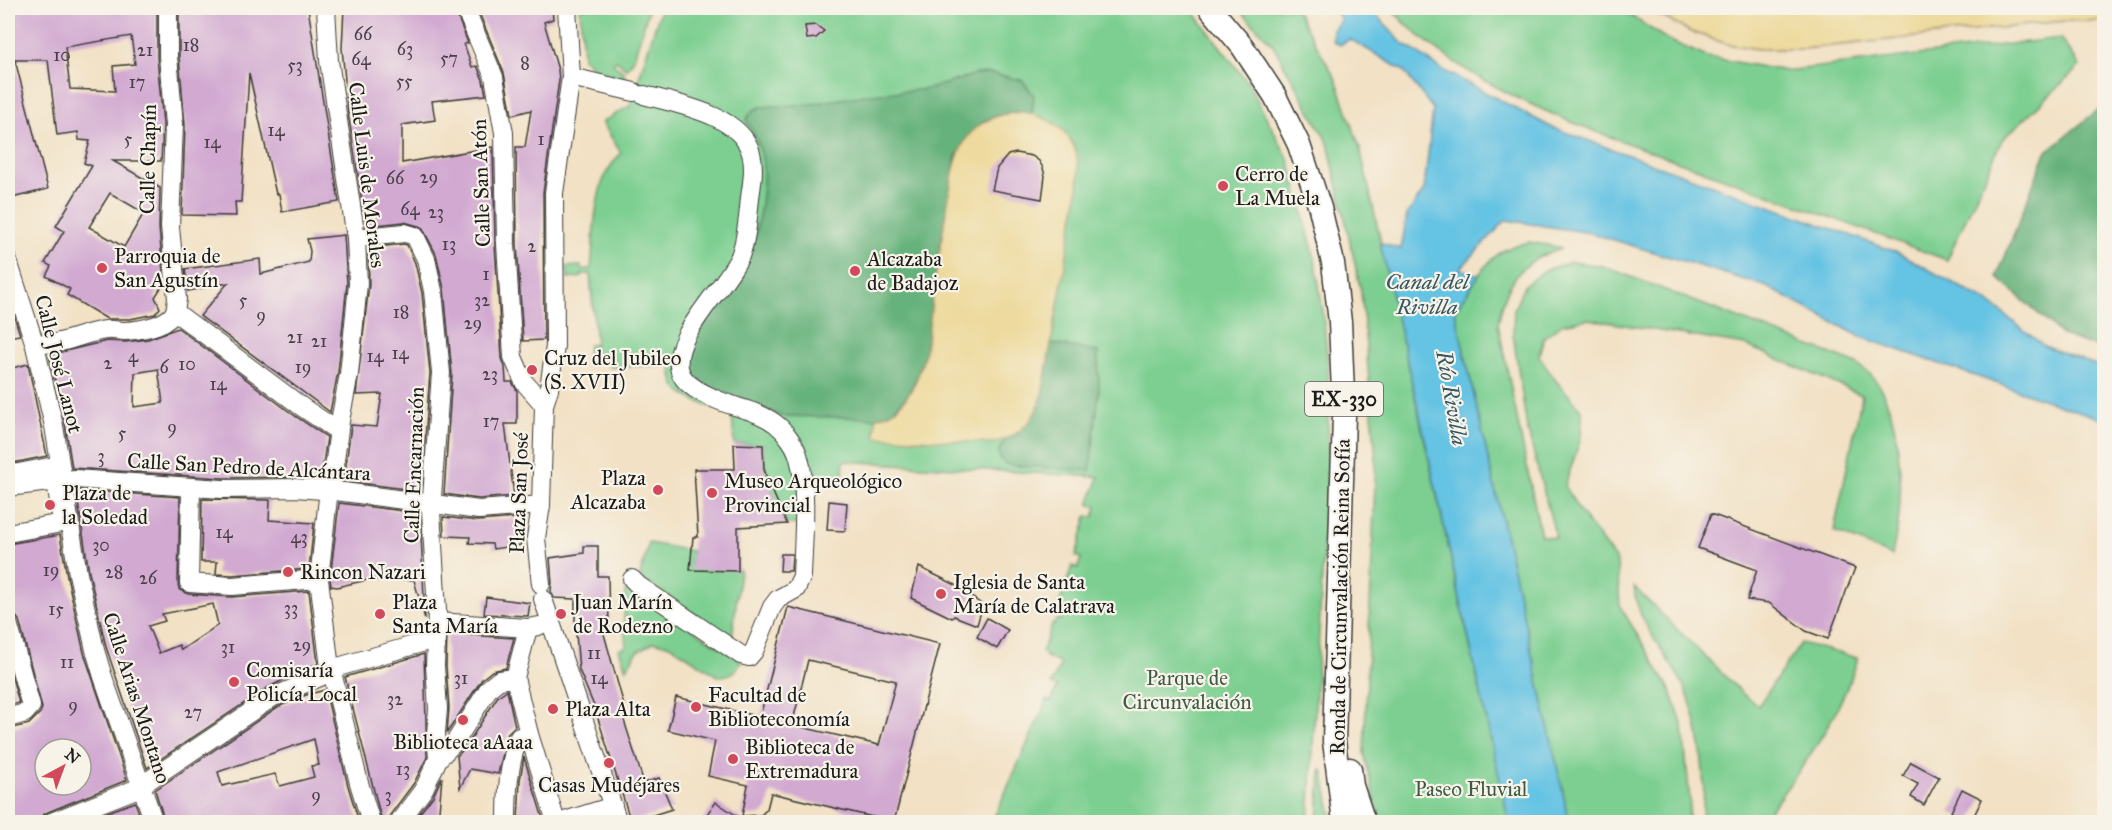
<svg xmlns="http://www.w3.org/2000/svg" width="2112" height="830" viewBox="0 0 2112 830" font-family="'IM FELL Great Primer',serif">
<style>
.green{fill:#7dcf91;stroke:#4c7656;stroke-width:1.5}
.forest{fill:#66b27b;stroke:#41674c;stroke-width:1.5}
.sand{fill:#eeda9e;stroke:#857b5d;stroke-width:1.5}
.water{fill:#65c3e3;stroke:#407080;stroke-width:1.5}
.building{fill:#d1a9d1;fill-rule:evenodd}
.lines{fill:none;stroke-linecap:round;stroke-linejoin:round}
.minor-casing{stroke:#3c3a35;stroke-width:20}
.major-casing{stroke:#3c3a35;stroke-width:25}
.minor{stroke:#fff;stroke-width:18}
.major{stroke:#fff;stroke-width:22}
.poi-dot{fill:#d1495b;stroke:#f7f3e8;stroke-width:2}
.labels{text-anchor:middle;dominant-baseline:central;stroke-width:4.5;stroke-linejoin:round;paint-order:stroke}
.number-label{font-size:18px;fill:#493f49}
.shield{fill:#f7f3e8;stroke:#5e5c59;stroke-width:1.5}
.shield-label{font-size:20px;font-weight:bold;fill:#1c1c1c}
.street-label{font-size:21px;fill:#1c1c1c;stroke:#f7f3e8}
.poi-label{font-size:21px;fill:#1c1c1c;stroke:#f7f3e8;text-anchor:start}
.park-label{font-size:21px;fill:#3e5b45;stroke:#f7f3e8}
.water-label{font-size:22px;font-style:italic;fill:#365662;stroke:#f7f3e8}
</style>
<rect width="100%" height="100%" fill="#f7f3e8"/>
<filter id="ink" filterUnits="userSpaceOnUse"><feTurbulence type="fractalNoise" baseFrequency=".0167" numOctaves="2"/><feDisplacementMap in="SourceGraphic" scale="12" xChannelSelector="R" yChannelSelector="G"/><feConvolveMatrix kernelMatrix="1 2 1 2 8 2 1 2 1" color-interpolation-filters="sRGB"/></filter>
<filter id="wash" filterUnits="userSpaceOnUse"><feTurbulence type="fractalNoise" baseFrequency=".008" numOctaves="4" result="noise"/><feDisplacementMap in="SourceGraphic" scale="24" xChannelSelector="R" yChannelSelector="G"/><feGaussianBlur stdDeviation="1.35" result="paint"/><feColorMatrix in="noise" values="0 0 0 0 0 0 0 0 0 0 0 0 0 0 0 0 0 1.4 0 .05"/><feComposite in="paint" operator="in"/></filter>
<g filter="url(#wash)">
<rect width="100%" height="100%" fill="#f2e1c5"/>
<g class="green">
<path d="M580,8H649L633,61L626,69L617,60L613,63L625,74L623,79L596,70L583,58Z"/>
<path d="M661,8H1188L1196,15L1248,83L1289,160L1315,259L1323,312L1328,366V462L1309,822H992L1047,700L1051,702L1057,687L1051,684L1061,664L1045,656L1046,654L1042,652L1052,624L1054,625L1057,619L1061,620L1066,609L1059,605L1072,566L1078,568L1081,558L1076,556L1087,516L1094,517L1097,507L1089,504L1099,477L844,461L842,485L809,484L808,525L787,524C775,498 763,475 763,445L734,444L732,413C716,408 684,401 675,385C672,380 672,370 671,365L611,367L601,359H587L588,345L596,344L590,274H582V277L568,279L567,267L581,266V269H591C594,239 593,204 605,176C609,168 615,160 621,153L602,122L630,106Z"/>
<path d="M1238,8H1295L1336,79L1360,148L1509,822H1381L1379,818L1364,753L1376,458L1361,291L1328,143L1273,45Z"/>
<path d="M1390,8H1619L1668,40L1707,57L1786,71L2060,38L2080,66L2002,140L1947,260C1864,230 1781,199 1699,169C1594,131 1467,92 1390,8Z"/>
<path d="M2045,8H2104V13L2048,8Z"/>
<path d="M1530,242L1562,248C1520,261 1506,281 1498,324L1541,536L1556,538L1527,428L1513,334L1514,310L1524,286L1545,270L1571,262L1603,266L1857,364C1861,368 1867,371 1871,375C1899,406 1903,475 1899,515C1898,529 1894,543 1892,556L1834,531L1862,395L1745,345L1588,319L1562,324L1544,337L1539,355C1551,378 1566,391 1582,411L1581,438L1565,485L1578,509L1617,562L1620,606L1671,691L1683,727L1690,802L1688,822H1568L1564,797L1455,311C1470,289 1485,257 1511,247C1517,244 1524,244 1530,242Z"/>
<path d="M649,543L692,551L691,568L740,570L732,638L644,581L640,575Z"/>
<path d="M1634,587L1743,694L1758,706L1801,643L1858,658C1839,719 1800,772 1761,822H1701C1708,785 1700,715 1681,681C1665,652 1636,621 1634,587Z"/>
<path d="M632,589L741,661C736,672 731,676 718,676L670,645L654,642L638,651L626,669L619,649L626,647L624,622L625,591Z"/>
<path d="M1321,770H1323L1333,822H1318Z"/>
</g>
<g class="forest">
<path d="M989,73L1022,80L1034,95L1032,114L1013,112L992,117L983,122L956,156L934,284L930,328L926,350L918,375L907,396L892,412L876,418L781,416L701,384L690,371L687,357L690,343C707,319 726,296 741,271C756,244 767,189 762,158C760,145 753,132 746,120L751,112L759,107L811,104L871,94L929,89L976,74Z"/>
<path d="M2104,105V350L2062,335L1997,277L2046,152Z"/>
<path d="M1051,343L1098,352L1099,391L1090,471L1008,465L1001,460L998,452L1005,440L1018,433L1038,408L1041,400Z"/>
</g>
<g class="sand">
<path d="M1646,8H2045L2104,13V21H2064L1804,49H1758L1727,44L1689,31Z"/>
<path d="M1024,112C1073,123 1084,151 1077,198L1041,400C1032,424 1017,438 992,443L875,437L876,418C881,416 889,414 893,411C929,384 928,323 934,283C938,258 943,232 947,207C955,155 961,114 1024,112Z"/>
</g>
<path class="water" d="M1335,8H1370L1401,42L1443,70L1551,127L1899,253L1991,304L2044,346L2104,368V420L1861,337L1765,286L1591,233L1506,220L1460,269L1479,275L1455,311L1564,797L1568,822H1509L1421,422L1380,243L1401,249L1407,215L1424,190L1433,109L1404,71L1350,39L1340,45L1333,41V30L1341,20Z"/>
<g id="blocks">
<g class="building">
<path d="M8,8H157V57L163,125L161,161H113L160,188L159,228L164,283L155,297L160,308L155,314L130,319H107L67,295L70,289L46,276L51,266L45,263L64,231L56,226L92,166L84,163L90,141L79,140L78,132L57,135L48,60H15L48,189L8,199ZM131,36L135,64L113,66L115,91L70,89L65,47ZM110,193L144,213L124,247L89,227Z"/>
<path d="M179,8H308L339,202L282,212L279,194H276L249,73L241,202H235L236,216L182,215L185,125L179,56Z"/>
<path d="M344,8H454L468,43L464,44L472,67L477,66L483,80L486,95L432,101L435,120L402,125V163L493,147L495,244L502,358L505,367L506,382H512L517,391V424H505L514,496L479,499L444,494L452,374L444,289L436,254L422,227L404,222L366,226L348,112L342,48Z"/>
<path d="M477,8H552L553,19L544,22L558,70L559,80L543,193L544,340L523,341L517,244L516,147H525L531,110L512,115L504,73Z"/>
<path d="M816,25L824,31L816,38L807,39L805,26Z"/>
<path d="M1016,153L1032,156L1039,161L1043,168L1045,176L1042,199L992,190L997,168L1008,155Z"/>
<path d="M344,235L347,284L338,372L330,412L200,316L228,283L188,291L185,269L260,259L261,274L309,262L310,251L307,239Z"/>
<path d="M404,244L407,245L415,263L422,293L430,373L421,491L344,481L351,425L377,427L382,394L356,395L369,285L368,248Z"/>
<path d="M8,296L20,335L8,337Z"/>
<path d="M178,328L295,416L327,437L321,479L295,477L222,478L72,468L65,423L49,355L107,341L126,342L148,339ZM158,369L163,403L134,407L135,373Z"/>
<path d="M28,364L47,456L8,464V450L12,449L8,429V369Z"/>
<path d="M734,444L763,445L764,469L768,481L787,524L738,527V571L690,570L693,537H698L694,469H735Z"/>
<path d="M76,490L180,497L178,583L179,589L188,594L231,597L309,591L318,664L294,672L281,681L267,688L147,768L106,647L89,572ZM213,604L218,625L181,650L179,645L159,653L148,626L165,621L162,614Z"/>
<path d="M202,499L270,500L269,520L314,523L309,569L232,575L216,574L217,562H201Z"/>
<path d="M829,501L847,503L845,531L827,530Z"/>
<path d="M339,503L420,513L425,619L414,580L371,579L337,587L331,586L330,579Z"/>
<path d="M1711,514L1855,568L1828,639L1806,631L1769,603L1747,600L1757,570L1698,548Z"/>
<path d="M443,517L478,521L516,518L521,545L493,549L492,544L469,543L470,537L444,536Z"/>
<path d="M60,535L67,576L84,653L127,780L48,812L43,815L41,822H8V729L29,724L40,713L42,708L19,620L15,615L8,612V544ZM45,749H81V785H45Z"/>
<path d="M584,546H598V576H608L609,627H602L625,709L621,711L644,783L659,778L672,809L631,822L594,706L579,670L575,621V599L554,598L551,591L552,583L550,558L584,553Z"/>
<path d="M781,554H792L791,571H780Z"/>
<path d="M919,567L968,591L970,596L980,603L982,608L977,625L954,616L952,618L911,598Z"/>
<path d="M486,597L530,603L528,616L484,614Z"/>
<path d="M788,607L940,644L894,822L771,793L767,809L761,815L742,816L748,785L708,776L715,741L668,730L676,697L760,717ZM808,660L896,681L879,745L792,725Z"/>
<path d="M987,618L1008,630L997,649L977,637Z"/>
<path d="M447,634L514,638L506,668L492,671L482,679L447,733L449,708L446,666Z"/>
<path d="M424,654L427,757L414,783L390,815L388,822H382L345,677Z"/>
<path d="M8,663L19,703L8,706Z"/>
<path d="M325,690L348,786L359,822H165L155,790L278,707L306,695ZM314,739L319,765L311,766L314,777L280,786L275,774L222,786L218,772Z"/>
<path d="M507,690L515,726L508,733L498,774L470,769L460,788L457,756L465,748L498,696Z"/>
<path d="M524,757L543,819L544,822H518L520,780Z"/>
<path d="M1911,762L1939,777L1924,805L1911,797L1918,784L1903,776Z"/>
<path d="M442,777L438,822H413L433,796Z"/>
<path d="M1962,789L1982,799L1971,822L1951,812Z"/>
<path d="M135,802L142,822H81Z"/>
<path d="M716,802L746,822H701Z"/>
</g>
</g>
</g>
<g filter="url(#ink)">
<use href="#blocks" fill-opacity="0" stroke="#3c3a35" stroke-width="1.5"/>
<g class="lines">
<g class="minor-casing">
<g id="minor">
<path d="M168,8V56L174,125L170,227L177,299L175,312"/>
<path d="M326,8L329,61L356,238L358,284L349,374L340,421L332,484L328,498L319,579L329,660L359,783L371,822"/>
<path d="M465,8L494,77L504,133L506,244L513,357L524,382L544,405"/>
<path d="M571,77L634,92"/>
<path d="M356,238L405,233L415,236L426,259L433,291L441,373L431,511L437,611L435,666L438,709L436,733L438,759"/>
<path d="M8,261L34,342L54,426L78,574L95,650L103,677L154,822"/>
<path d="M175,312L302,407L338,431"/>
<path d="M34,342C57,349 83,332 106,330C112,329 119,331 125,331C141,330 166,326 175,312"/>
<path d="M8,475L54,466L62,523L8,533"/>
<path d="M8,487L75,479L222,489L295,488L336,491L479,510L541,505"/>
<path d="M191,487L189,583L232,586L319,579"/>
<path d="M632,579L639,586L741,655L749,657L754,651L772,607L778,599L796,589L802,576C803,543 808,489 799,458C796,446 786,432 776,424C758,410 734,408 713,398C702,393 687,386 681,374C666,340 726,288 740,256C747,238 748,217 750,198C752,183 755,167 751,153C741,115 677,104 644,95"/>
<path d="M541,584L536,538L541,505L544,405L549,389L555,346L554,193L571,77L567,8"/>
<path d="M543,599L618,822"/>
<path d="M437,622L528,628L539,626"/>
<path d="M8,623L31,706L25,713L8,718"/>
<path d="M528,628L515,678L529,734L556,822"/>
<path d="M52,822L136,789L273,697L320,677L331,669L435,639"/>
<path d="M399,822L424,789L438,759L455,742L489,688L499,680L515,678"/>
<path d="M507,822C507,793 508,765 519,737L529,734"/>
<path d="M561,822L613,806"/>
</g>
</g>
<g class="major-casing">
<g id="major">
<path d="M1210,8L1242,46L1275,96L1299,145L1320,208L1333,263L1340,322L1344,416L1334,741L1344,822"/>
<path d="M1350,769L1352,786L1364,822"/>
</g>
</g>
<use href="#minor" class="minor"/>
<use href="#major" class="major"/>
</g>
</g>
<g class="poi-dot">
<circle cx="1223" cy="186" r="6"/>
<circle cx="102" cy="268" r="6"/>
<circle cx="855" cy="271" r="6"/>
<circle cx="532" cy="370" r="6"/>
<circle cx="658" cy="490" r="6"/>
<circle cx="712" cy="493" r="6"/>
<circle cx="50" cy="505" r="6"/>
<circle cx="288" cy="572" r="6"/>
<circle cx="941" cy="594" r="6"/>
<circle cx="380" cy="614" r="6"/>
<circle cx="561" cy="614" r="6"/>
<circle cx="234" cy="682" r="6"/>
<circle cx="696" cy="707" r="6"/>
<circle cx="553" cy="709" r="6"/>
<circle cx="463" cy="720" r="6"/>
<circle cx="733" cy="759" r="6"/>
<circle cx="609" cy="763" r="6"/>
</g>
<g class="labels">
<g class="number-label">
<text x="363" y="34">66</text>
<text x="191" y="45">18</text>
<text x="405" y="49">63</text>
<text x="145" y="50">21</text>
<text x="62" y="55">10</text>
<text x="449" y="58">57</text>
<text x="361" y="59">64</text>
<text x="525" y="63">8</text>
<text x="295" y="65">53</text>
<text x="404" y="81">55</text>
<text x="137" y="82">17</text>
<text x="276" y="130">14</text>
<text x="128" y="139">5</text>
<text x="541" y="139">1</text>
<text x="212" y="142">14</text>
<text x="429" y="177">29</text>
<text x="395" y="178">66</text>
<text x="410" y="209">64</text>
<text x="436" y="212">23</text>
<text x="449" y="244">13</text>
<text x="532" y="246">2</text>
<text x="486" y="274">1</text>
<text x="243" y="300">5</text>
<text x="482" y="300">32</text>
<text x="401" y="312">18</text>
<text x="261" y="315">9</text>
<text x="473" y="323">29</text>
<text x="295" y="337">21</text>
<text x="319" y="341">21</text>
<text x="400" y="353">14</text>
<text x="133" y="356">4</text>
<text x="375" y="356">14</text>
<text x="108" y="363">2</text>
<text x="187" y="364">10</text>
<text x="164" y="367">6</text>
<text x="303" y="367">19</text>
<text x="490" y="374">23</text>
<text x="218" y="384">14</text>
<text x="491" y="421">17</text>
<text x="172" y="427">9</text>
<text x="122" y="433">5</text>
<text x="101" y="456">3</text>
<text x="224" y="532">14</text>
<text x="299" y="537">43</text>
<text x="101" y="545">30</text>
<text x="51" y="570">19</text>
<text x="114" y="572">28</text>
<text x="148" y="578">26</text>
<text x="291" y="608">33</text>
<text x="56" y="609">15</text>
<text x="302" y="645">29</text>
<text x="228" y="647">31</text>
<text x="594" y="653">11</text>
<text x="67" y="662">11</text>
<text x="461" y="678">31</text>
<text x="599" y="678">14</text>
<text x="395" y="699">32</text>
<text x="73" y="705">9</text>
<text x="193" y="712">27</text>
<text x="403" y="769">13</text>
<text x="316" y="795">9</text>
<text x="388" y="795">3</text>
</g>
<rect class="shield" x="1305" y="382" width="78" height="34" rx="4.5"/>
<g class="shield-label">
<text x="1344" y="399">EX-330</text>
</g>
<g class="street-label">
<text transform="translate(148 159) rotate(-89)">Calle Chapín</text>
<text transform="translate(367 175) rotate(83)">Calle Luis de Morales</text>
<text transform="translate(481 183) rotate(-92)">Calle San Atón</text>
<text transform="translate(59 364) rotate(76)">Calle José Lanot</text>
<text transform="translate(414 465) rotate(-88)">Calle Encarnación</text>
<text transform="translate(249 467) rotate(3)">Calle San Pedro de Alcántara</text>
<text transform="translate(519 493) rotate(-88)">Plaza San José</text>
<text transform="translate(1340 597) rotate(-89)">Ronda de Circunvalación Reina Sofía</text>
<text transform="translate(137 698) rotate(72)">Calle Arias Montano</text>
</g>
<g class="poi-label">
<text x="1235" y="174">Cerro de<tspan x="1235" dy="24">La Muela</tspan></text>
<text x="114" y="256">Parroquia de<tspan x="114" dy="24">San Agustín</tspan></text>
<text x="867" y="259">Alcazaba<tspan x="867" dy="24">de Badajoz</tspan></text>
<text x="544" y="358">Cruz del Jubileo<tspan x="544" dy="24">(S. XVII)</tspan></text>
<text x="646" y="478" text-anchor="end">Plaza<tspan x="646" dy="24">Alcazaba</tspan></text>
<text x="724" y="481">Museo Arqueológico<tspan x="724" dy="24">Provincial</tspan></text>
<text x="62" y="493">Plaza de<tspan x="62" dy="24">la Soledad</tspan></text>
<text x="300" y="572">Rincon Nazari</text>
<text x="953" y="582">Iglesia de Santa<tspan x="953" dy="24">María de Calatrava</tspan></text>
<text x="392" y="602">Plaza<tspan x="392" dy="24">Santa María</tspan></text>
<text x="573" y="602">Juan Marín<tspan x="573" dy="24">de Rodezno</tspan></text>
<text x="246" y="670">Comisaría<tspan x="246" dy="24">Policía Local</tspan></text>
<text x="708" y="695">Facultad de<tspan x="708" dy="24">Biblioteconomía</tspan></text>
<text x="565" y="709">Plaza Alta</text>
<text x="463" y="742" text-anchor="middle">Biblioteca aAaaa</text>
<text x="745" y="747">Biblioteca de<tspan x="745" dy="24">Extremadura</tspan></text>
<text x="609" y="785" text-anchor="middle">Casas Mudéjares</text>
</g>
<g class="park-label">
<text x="1187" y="678">Parque de<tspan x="1187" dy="24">Circunvalación</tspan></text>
<text x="1471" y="789">Paseo Fluvial</text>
</g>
<g class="water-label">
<text x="1427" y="281">Canal del<tspan x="1427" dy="25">Rivilla</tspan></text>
<text transform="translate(1452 398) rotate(80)">Río Rivilla</text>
</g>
</g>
<rect width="2112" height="830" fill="none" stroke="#f7f3e8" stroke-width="30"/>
<g transform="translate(63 767) rotate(41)"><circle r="28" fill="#f7f3e8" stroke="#9f9d96" stroke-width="1.5"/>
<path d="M0-4.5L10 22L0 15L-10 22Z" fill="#d1495b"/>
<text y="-9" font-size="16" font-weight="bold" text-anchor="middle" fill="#1c1c1c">N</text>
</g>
</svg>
